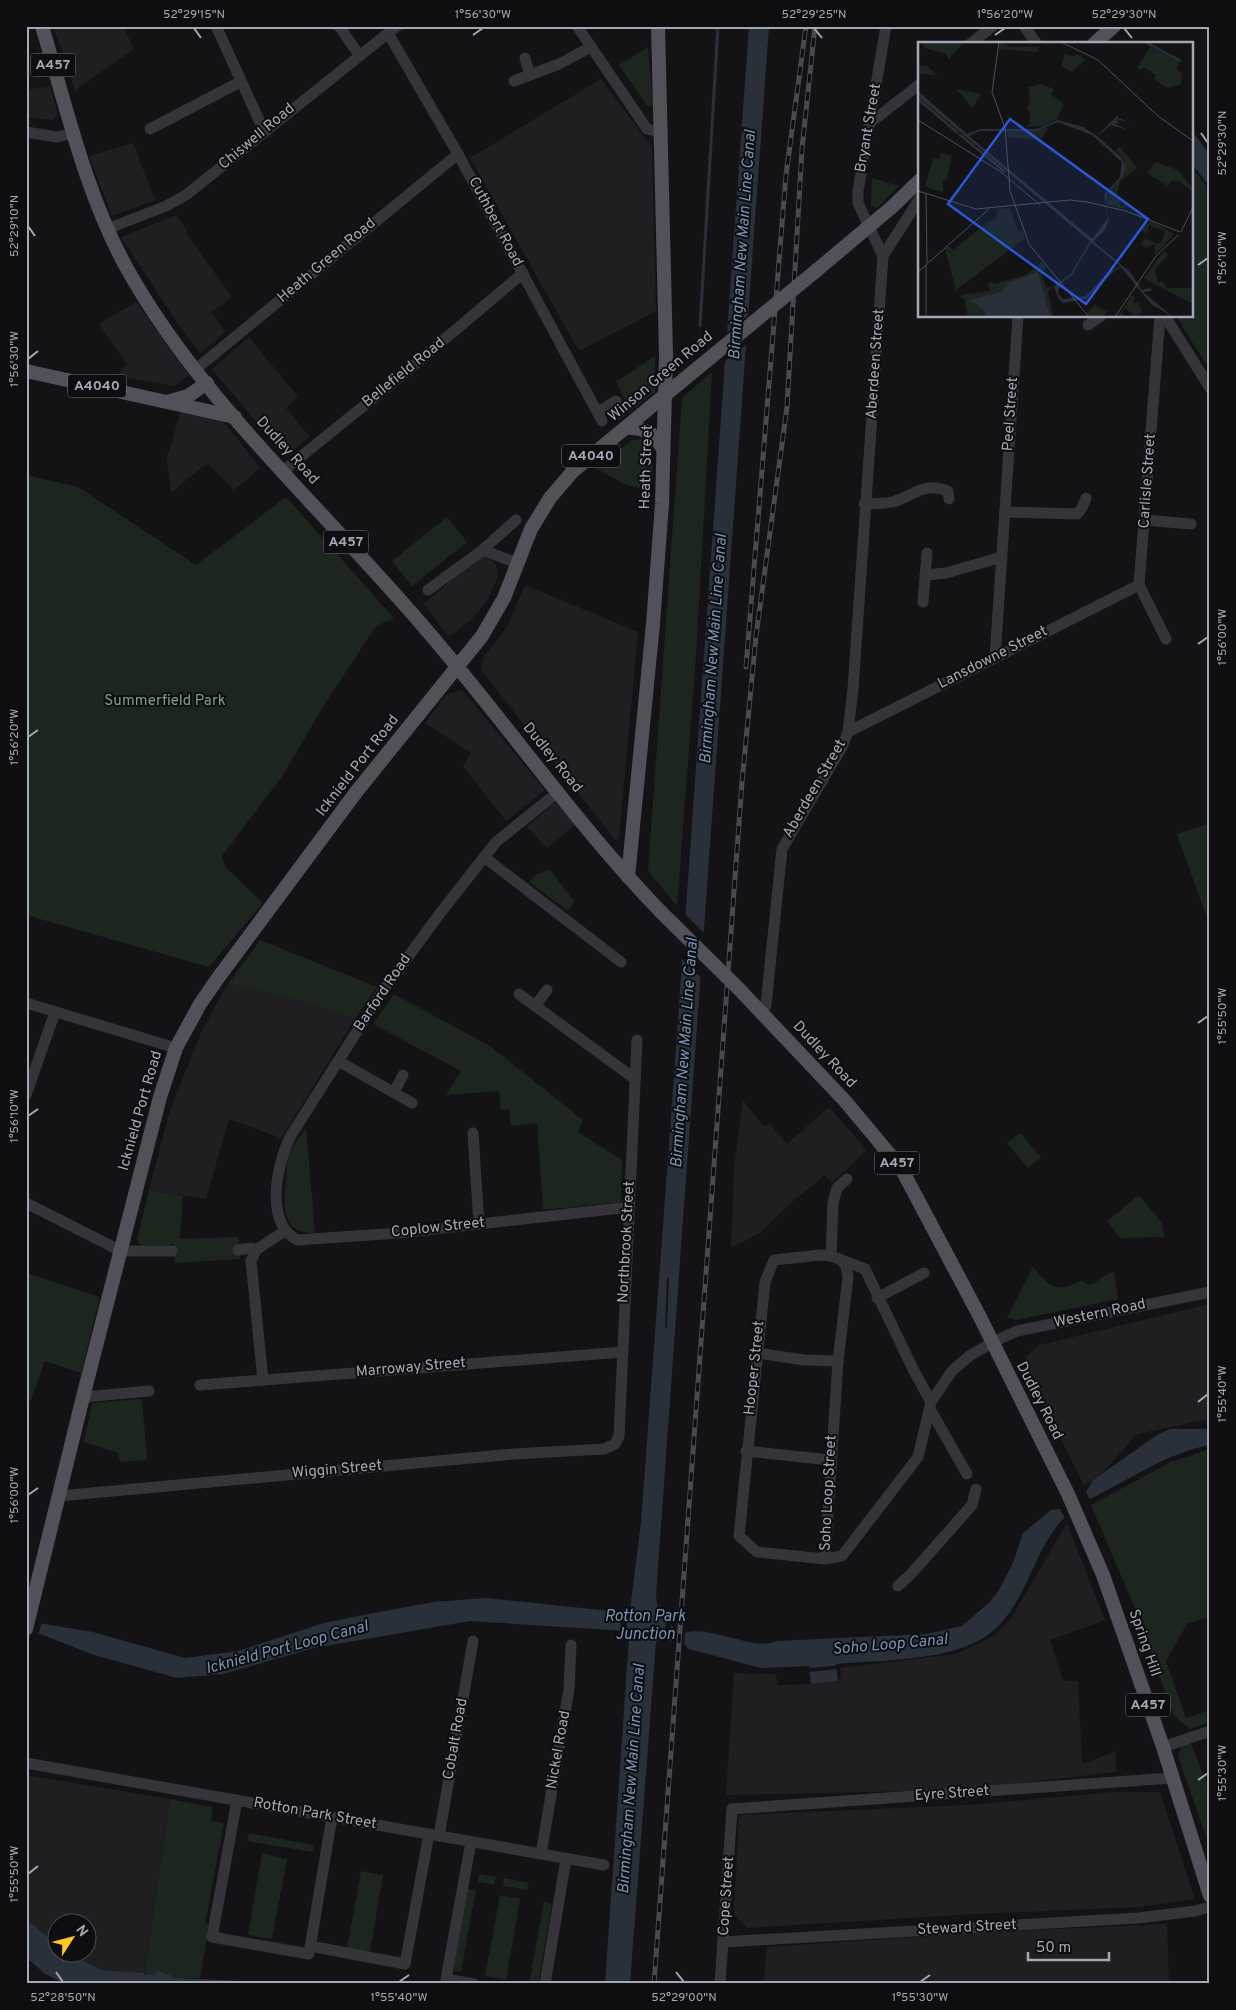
<svg xmlns="http://www.w3.org/2000/svg" width="1236" height="2010" viewBox="0 0 1236 2010" font-family="Overpass,sans-serif">
<style>
.built{fill:#1f1f22}
.green{fill:#1d251f}
.water{fill:#293039;fill-rule:evenodd}
.pier{fill:#131315}
.lines{fill:none;stroke-linecap:round;stroke-linejoin:round}
.stream{stroke:#293039;stroke-width:3}
.minor{stroke:#34343a;stroke-width:11}
.major{stroke:#505159;stroke-width:14}
.rail-casing{stroke:#494a51;stroke-width:5}
.rail{stroke:#0e0e10;stroke-width:3;stroke-dasharray:9;stroke-linecap:butt}
.major-bridge{stroke:#505159;stroke-width:14}
.ticks{fill:none;stroke:#a4a7b6;stroke-width:2}
.labels{text-anchor:middle;dominant-baseline:central;stroke-width:4;stroke-linejoin:round;paint-order:stroke}
.shield{fill:#0e0e10;stroke:#777984;stroke-width:1}
.shield-label{font-size:14px;font-weight:bold;fill:#a4a7b6}
.street-label{font-size:15px;fill:#a4a7b6;stroke:#0e0e10}
.park-label{font-size:15px;fill:#7aa280;stroke:#0e0e10}
.water-label{font-size:16px;font-style:italic;fill:#7992b3;stroke:#0e0e10}
.inset-river{fill:none;stroke:#293039;stroke-width:2.5}
.inset-road{fill:none;stroke:#4d4e55;stroke-width:1}
.view{fill:#2a57d5;fill-opacity:0.15;stroke:#2a57d5;stroke-width:2.5}
.inset-edge{fill:none;stroke:#a4a7b6;stroke-width:2.5}
.neatline{fill:none;stroke:#a4a7b6;stroke-width:2}
.ticks-label{font-size:12px;text-anchor:middle;fill:#a4a7b6}
</style>
<rect width="100%" height="100%" fill="#131315"/>
<g class="built">
<path d="M53,26H123L134,49L75,90Z"/>
<path d="M601,79L652,147L656,311L579,351L470,158Z"/>
<path d="M50,86L58,115L52,120L26,117V90Z"/>
<path d="M133,143L155,200L112,216L89,156Z"/>
<path d="M176,215L187,230L186,233L232,297L211,312L226,332L200,353L178,324L121,237Z"/>
<path d="M136,302L189,375L174,386L116,376L127,364L99,324Z"/>
<path d="M249,337L298,397L286,408L310,437L285,457L212,369Z"/>
<path d="M181,409L221,418L260,468L234,490L207,463L171,493L167,458Z"/>
<path d="M478,557L490,559L496,565L498,577L487,601L471,620L449,637L424,604Z"/>
<path d="M525,585L638,632L619,839L615,840L481,670L483,658L507,627Z"/>
<path d="M462,690L545,790L506,821L463,766L471,753L425,723L446,695Z"/>
<path d="M555,802L576,825L547,848L527,827Z"/>
<path d="M228,984L298,1000L355,1019L281,1138L229,1119L206,1199L149,1190L170,1110L202,1030Z"/>
<path d="M743,1100L764,1127L769,1123L787,1144L829,1107L867,1150L832,1183L825,1175L791,1203L760,1233L731,1248L734,1168Z"/>
<path d="M1210,1304V1419L1137,1434L1104,1471L1084,1486L1034,1384L1025,1358L1039,1345Z"/>
<path d="M1067,1523L1105,1620L1050,1640L1063,1681H1078L1082,1764L1116,1751V1772L959,1790L726,1795L734,1673L775,1674L778,1685L811,1684L838,1681L841,1676L840,1668L956,1654L992,1637L1010,1620Z"/>
<path d="M26,1775L170,1799L144,1973L102,1970L68,1953L88,1952V1922H58L57,1945L26,1919Z"/>
<path d="M1114,1792H1160L1195,1899L1140,1907L975,1914L747,1928L734,1914L739,1815L968,1805Z"/>
<path d="M1167,1924L1169,1984H763L767,1947L975,1933Z"/>
</g>
<g class="green">
<path d="M648,47L653,105L648,107L619,65Z"/>
<path d="M1192,168L1210,190V370L1176,316H1192Z"/>
<path d="M872,178L899,186L876,209L871,205Z"/>
<path d="M655,356V392L618,421L611,411L626,403L616,382Z"/>
<path d="M712,372L696,657L677,906L648,871L682,398Z"/>
<path d="M642,439L649,444L653,471L650,491L624,484L596,468L631,441Z"/>
<path d="M26,475L78,487L196,565L286,497L394,618L376,626L324,705L283,775L222,856L225,867L263,903L209,967L26,915Z"/>
<path d="M447,517L467,542L412,586L392,561Z"/>
<path d="M1210,823V915L1205,913L1177,834Z"/>
<path d="M549,869L574,901L568,911L530,883L534,876Z"/>
<path d="M260,940L377,987L355,1019L298,1000L228,984Z"/>
<path d="M394,994L490,1046L583,1120L578,1132L622,1160L621,1202L543,1210L537,1123L511,1126L509,1109L501,1110L499,1091L446,1095L461,1071L373,1024Z"/>
<path d="M306,1128L315,1233C282,1235 283,1206 286,1181C287,1174 286,1165 288,1158C291,1147 300,1137 306,1128Z"/>
<path d="M1020,1133L1041,1157L1028,1168L1007,1143Z"/>
<path d="M149,1190L183,1196L180,1239L238,1237L240,1259L175,1263L173,1243L169,1245H141L137,1240Z"/>
<path d="M1139,1195L1162,1223L1165,1237L1120,1238L1107,1221Z"/>
<path d="M1033,1267C1050,1287 1057,1294 1082,1280L1087,1285C1098,1284 1104,1273 1114,1272L1118,1299L1017,1320L1007,1318Z"/>
<path d="M26,1273L100,1297L81,1373L45,1361L30,1402L26,1400Z"/>
<path d="M142,1399L147,1460L120,1462L118,1453L84,1442L92,1403Z"/>
<path d="M1210,1449V1616L1187,1624L1166,1661L1186,1718L1210,1710V1722L1190,1729L1174,1716L1137,1613L1091,1505L1171,1462Z"/>
<path d="M1191,1743L1210,1793V1848L1178,1756L1181,1747Z"/>
<path d="M170,1799L213,1807L211,1821L224,1823L205,1924L209,1925L200,1978H178L157,1970L155,1974L144,1975Z"/>
<path d="M249,1833L314,1845L313,1852L247,1841Z"/>
<path d="M262,1853L287,1859L272,1939L248,1935Z"/>
<path d="M361,1871L383,1875L370,1952L347,1948Z"/>
<path d="M479,1874L496,1877L494,1885L478,1882Z"/>
<path d="M504,1878L529,1883L527,1890L503,1886Z"/>
<path d="M467,1889L476,1890L461,1972L453,1970Z"/>
<path d="M500,1895L520,1899L506,1980L485,1976Z"/>
<path d="M544,1902L552,1904L538,1984H529Z"/>
</g>
<g class="water">
<path d="M749,26H769L656,1595C658,1620 664,1621 684,1633C709,1624 756,1652 776,1641L927,1634L962,1626L990,1602L999,1590L1013,1563L1023,1533L1051,1510L1059,1509L1086,1492L1093,1480L1157,1435L1170,1429H1210V1445C1172,1452 1142,1472 1109,1489C1093,1498 1074,1506 1062,1520C1029,1556 1026,1615 978,1641C940,1661 879,1660 836,1664L838,1681L811,1684L809,1666L761,1668L689,1649L684,1644L661,1639L656,1642L630,1984H605L629,1638L626,1631L470,1621L314,1648L223,1674L177,1678L94,1655L38,1633L26,1621L93,1632L185,1658L238,1651L324,1623L369,1614L433,1602L486,1598L628,1613L630,1610L641,1522L669,1145ZM669,1277L667,1327L665,1329L667,1279Z"/>
<path d="M1192,131L1210,155V187L1192,164Z"/>
<path d="M26,1919L57,1945L58,1952L68,1953L102,1970L144,1973V1975L155,1974L157,1970L178,1978L300,1984H66L45,1974L26,1957Z"/>
</g>
<g class="pier">
<path d="M751,313L749,342L723,363L725,334Z"/>
<path d="M684,913L706,935L703,980L681,958Z"/>
<path d="M1084,1489L1091,1501L1066,1520L1058,1506Z"/>
<path d="M628,1609L626,1635L620,1632L622,1610Z"/>
<path d="M26,1619L42,1621L38,1636L26,1633Z"/>
<path d="M666,1622L671,1623L669,1643L664,1642Z"/>
<path d="M673,1626L685,1630L684,1647L672,1644Z"/>
<path d="M843,1665L839,1666V1669L807,1672V1668L798,1669Z"/>
</g>
<g class="lines">
<path class="stream" d="M700,326L718,26"/>
<g class="minor">
<path d="M216,26L264,131"/>
<path d="M339,26L359,55"/>
<path d="M577,26L647,129L662,133"/>
<path d="M1024,26L1037,44"/>
<path d="M388,33L458,154L602,421"/>
<path d="M970,44L993,26"/>
<path d="M525,58L530,75"/>
<path d="M514,81L559,64L591,47"/>
<path d="M870,123L920,84"/>
<path d="M150,129L240,82"/>
<path d="M26,132L57,137L74,133"/>
<path d="M107,229L166,206L186,195L397,26"/>
<path d="M883,256L920,198"/>
<path d="M1160,316L1139,585L1166,639"/>
<path d="M1165,316L1210,388"/>
<path d="M1088,325L1101,316"/>
<path d="M196,369L458,154"/>
<path d="M598,412L616,401"/>
<path d="M283,471L407,371L523,273"/>
<path d="M864,504C873,503 884,504 892,502C913,497 922,481 948,491L949,499"/>
<path d="M1005,512L1077,514L1082,508L1086,498"/>
<path d="M1144,520L1191,524"/>
<path d="M480,552H488L517,563"/>
<path d="M925,575L946,573L1002,557"/>
<path d="M428,590L480,552L516,520"/>
<path d="M923,602L927,553"/>
<path d="M995,657L1018,316"/>
<path d="M848,732L1139,585"/>
<path d="M558,792L496,842L441,912L380,995L290,1137C277,1164 264,1222 297,1240L399,1233L630,1207"/>
<path d="M484,857L621,962"/>
<path d="M519,994L635,1079"/>
<path d="M26,1003L176,1048"/>
<path d="M535,1006L547,990"/>
<path d="M762,1013L766,1005L782,849L842,747L848,732L853,689L883,256L858,203V191L886,26"/>
<path d="M338,1061L412,1103"/>
<path d="M394,1092L403,1075"/>
<path d="M26,1095L55,1012"/>
<path d="M473,1133L479,1224"/>
<path d="M26,1203L121,1251H172"/>
<path d="M238,1250L252,1248L256,1250"/>
<path d="M831,1256L833,1203L837,1188L847,1179"/>
<path d="M877,1298L924,1273"/>
<path d="M757,1353L804,1360L838,1361"/>
<path d="M263,1380L251,1261L256,1250L285,1231"/>
<path d="M200,1385L623,1352"/>
<path d="M83,1397L149,1391"/>
<path d="M931,1402L913,1369L865,1269L831,1256L820,1255L774,1260L765,1282L739,1536L757,1552L825,1559L842,1556L918,1457L931,1402L952,1371L968,1357L993,1342L1017,1331L1210,1292"/>
<path d="M930,1409L967,1474"/>
<path d="M746,1451L830,1460"/>
<path d="M59,1496L514,1454L604,1449L615,1444L619,1436L637,1040"/>
<path d="M825,1559L838,1361L848,1277L846,1266L841,1260"/>
<path d="M898,1586L911,1574L972,1505L976,1489"/>
<path d="M1163,1747L1210,1731"/>
<path d="M26,1763L604,1865"/>
<path d="M237,1800L212,1937L309,1954L332,1817"/>
<path d="M439,1836L473,1641"/>
<path d="M471,1842L446,1979L474,1984"/>
<path d="M541,1854L569,1689L571,1645"/>
<path d="M723,1942L1138,1918L1195,1911L1210,1907"/>
<path d="M310,1946L405,1964L429,1834"/>
<path d="M545,1984L566,1859"/>
<path d="M720,1984L732,1809L1172,1778"/>
</g>
<g class="major">
<path d="M42,26C66,106 85,191 125,265C200,402 329,514 429,633C508,725 577,825 661,912"/>
<path d="M1094,44L1114,26"/>
<path d="M817,270L892,207L920,180"/>
<path d="M26,371L235,417"/>
<path d="M170,401L188,396L207,383"/>
<path d="M625,428C644,427 654,432 663,449"/>
<path d="M628,877L653,624L662,504L666,355L658,26"/>
<path d="M739,989L845,1101L901,1168L980,1317L1068,1494L1103,1575L1163,1747L1210,1896"/>
<path d="M26,1629L83,1397L160,1097L176,1048L200,1004L218,978L357,791L482,636L504,598L531,529L550,498L573,471L699,367"/>
</g>
<g class="rail-casing">
<g id="rail">
<path d="M746,667L786,175L806,26"/>
<path d="M654,1984L742,782L756,636L787,407L802,149L815,26"/>
</g>
</g>
<use href="#rail" class="rail"/>
<g class="major-bridge">
<path d="M699,367L817,270"/>
<path d="M661,912L739,989"/>
</g>
</g>
<path class="ticks" d="M194,28L201,38M814,28L822,38M1124,28L1132,38M473,35L483,28M995,35L1005,28M1201,133L1208,143M28,226L35,236M1198,265L1208,258M28,359L38,351M1198,644L1208,637M28,737L38,730M1198,1023L1208,1016M28,1116L38,1109M1198,1402L1208,1394M28,1495L38,1488M1198,1780L1208,1773M28,1874L38,1866M56,1972L63,1982M676,1972L684,1982M399,1982L409,1975M920,1982L930,1975"/>
<g class="labels">
<g class="shield">
<rect x="30.5" y="53.5" width="45" height="23" rx="4"/>
<rect x="68" y="374.5" width="58" height="23" rx="4"/>
<rect x="562" y="444.5" width="58" height="23" rx="4"/>
<rect x="323.5" y="530.5" width="45" height="23" rx="4"/>
<rect x="874.5" y="1151.5" width="45" height="23" rx="4"/>
<rect x="1125.5" y="1693.5" width="45" height="23" rx="4"/>
</g>
<g class="shield-label">
<text x="53" y="65">A457</text>
<text x="97" y="386">A4040</text>
<text x="591" y="456">A4040</text>
<text x="346" y="542">A457</text>
<text x="897" y="1163">A457</text>
<text x="1148" y="1705">A457</text>
</g>
<g class="street-label">
<text transform="translate(869 128) rotate(-80)">Bryant Street</text>
<text transform="translate(257 137) rotate(-40)">Chiswell Road</text>
<text transform="translate(495 222) rotate(62)">Cuthbert Road</text>
<text transform="translate(327 261) rotate(-40)">Heath Green Road</text>
<text transform="translate(876 364) rotate(-86)">Aberdeen Street</text>
<text transform="translate(404 373) rotate(-39)">Bellefield Road</text>
<text transform="translate(661 377) rotate(-40)">Winson Green Road</text>
<text transform="translate(1011 414) rotate(-86)">Peel Street</text>
<text transform="translate(287 451) rotate(48)">Dudley Road</text>
<text transform="translate(647 467) rotate(-88)">Heath Street</text>
<text transform="translate(1148 481) rotate(-86)">Carlisle Street</text>
<text transform="translate(993 658) rotate(-27)">Lansdowne Street</text>
<text transform="translate(552 758) rotate(51)">Dudley Road</text>
<text transform="translate(358 766) rotate(-52)">Icknield Port Road</text>
<text transform="translate(815 789) rotate(-60)">Aberdeen Street</text>
<text transform="translate(383 993) rotate(-56)">Barford Road</text>
<text transform="translate(824 1055) rotate(47)">Dudley Road</text>
<text transform="translate(141 1111) rotate(-74)">Icknield Port Road</text>
<text transform="translate(438 1228) rotate(-6)">Coplow Street</text>
<text transform="translate(627 1242) rotate(-87)">Northbrook Street</text>
<text transform="translate(1100 1314) rotate(-12)">Western Road</text>
<text transform="translate(411 1368) rotate(-5)">Marroway Street</text>
<text transform="translate(755 1368) rotate(-84)">Hooper Street</text>
<text transform="translate(1039 1401) rotate(63)">Dudley Road</text>
<text transform="translate(337 1470) rotate(-5)">Wiggin Street</text>
<text transform="translate(829 1493) rotate(-87)">Soho Loop Street</text>
<text transform="translate(1144 1643) rotate(71)">Spring Hill</text>
<text transform="translate(456 1739) rotate(-80)">Cobalt Road</text>
<text transform="translate(559 1750) rotate(-80)">Nickel Road</text>
<text transform="translate(952 1794) rotate(-4)">Eyre Street</text>
<text transform="translate(315 1814) rotate(10)">Rotton Park Street</text>
<text transform="translate(727 1896) rotate(-86)">Cope Street</text>
<text transform="translate(967 1928) rotate(-3)">Steward Street</text>
</g>
<g class="park-label">
<text x="165" y="701">Summerfield Park</text>
</g>
<g class="water-label">
<text transform="translate(743 245) rotate(-86)">Birmingham New Main Line Canal</text>
<text transform="translate(714 649) rotate(-86)">Birmingham New Main Line Canal</text>
<text transform="translate(685 1053) rotate(-86)">Birmingham New Main Line Canal</text>
<text x="645" y="1617">Rotton Park<tspan x="645" dy="18">Junction</tspan></text>
<text transform="translate(890 1645) rotate(-5)">Soho Loop Canal</text>
<text transform="translate(287 1648) rotate(-15)">Icknield Port Loop Canal</text>
<text transform="translate(632 1779) rotate(-86)">Birmingham New Main Line Canal</text>
</g>
</g>
<g transform="translate(918 42)">
<rect width="275" height="275" fill="#131315"/>
<path d="M11,0H46L31,17L28,12L6,6L4,2ZM82,0L92,5H121L119,10L79,7ZM232,5L261,19L259,28L264,31L263,42L249,46L236,37L238,33L226,25L223,28L219,26ZM147,12L157,15L158,12L168,17L154,30L143,24ZM0,24H9L19,33L0,32ZM123,42L136,47L133,52L146,62L139,77L125,84L107,85L112,82V71L109,67L112,57L110,45ZM38,47L63,52L55,66ZM130,86L123,98L89,95L90,89ZM201,104L219,126L202,139L199,153L203,154L202,165L209,163L206,167L188,162L190,151L207,131L206,118L198,108ZM23,111L34,113L29,138H25V151L7,144L15,116L21,117ZM238,120L260,128L275,147V150L262,140L254,138L250,144L229,131ZM92,166L100,189H105L107,196L38,248L27,206L30,204L35,208L68,181L79,177V167ZM233,179L256,192L237,213V202L228,206L223,202L227,196L239,202L244,200L247,189L231,183L229,192L225,190L224,187ZM246,209L250,213L237,227L240,241L244,239L249,246H275V262L226,236ZM124,220L128,225L124,232L128,246L136,244L130,249L135,275H50L46,256L42,255L44,253L73,249L69,243L73,239L76,242L108,233ZM214,253L217,255L215,262L220,260L225,271L216,274L209,267L205,268V274L200,275ZM177,262L180,265L190,269L185,275H172L169,271Z" fill="#1d251f"/>
<path d="M0,49L49,92L63,87H119L140,78L165,85L179,94L200,73V76L211,80L198,77L201,81H195L210,88L193,83L179,94L203,115L208,125L205,134L189,152L187,165L191,177L187,188L175,199L212,230L224,248L232,246L234,249L225,250L255,275L233,262L203,225L193,232L168,257L145,261L140,256L136,244L153,232L172,199L2,56ZM140,80L174,93L204,120L202,135L186,153L190,177L174,197L51,94L62,89H119ZM173,200L202,224L187,234L168,254L145,257L140,252L142,242L154,233ZM120,230L132,275H69L66,268L52,258L83,250L90,241Z" fill="#293039" fill-rule="evenodd"/>
<path class="inset-river" d="M227,0L263,19M0,57L40,91M41,92L87,130"/>
<path class="inset-road" d="M81,0L74,50L87,86L92,149L111,202L171,275M143,0L180,18L240,74L275,99M0,78L83,130L122,163M0,149L58,167L152,158L169,160L208,169L262,190M8,151L9,221M263,190L275,165M8,223V275M0,230L71,167M197,275L238,214L260,193"/>
<path class="view" d="M92,77L230,177L168,262L30,162Z"/>
<rect width="275" height="275" class="inset-edge"/>
</g>
<rect width="1236" height="2010" fill="none" stroke="#0e0e10" stroke-width="55"/>
<g transform="translate(72 1938) rotate(54)"><circle r="24" fill="#0e0e10" stroke="#4a4b52"/>
<path d="M0-4L9 19L0 12L-9 19Z" fill="#fbc925"/>
<text y="-8" font-size="14" font-weight="bold" text-anchor="middle" fill="#a4a7b6">N</text>
</g>
<path d="M1028 1952v8h81v-8" fill="none" stroke="#a4a7b6" stroke-width="2.5"/>
<text x="1036" y="1952" font-size="15" fill="#a4a7b6" stroke="#0e0e10" stroke-width="4" paint-order="stroke">50 m</text>
<rect x="28" y="28" width="1180" height="1954" class="neatline"/>
<g class="ticks-label">
<text x="194" y="18">52°29'15"N</text>
<text x="483" y="18">1°56'30"W</text>
<text x="814" y="18">52°29'25"N</text>
<text x="1005" y="18">1°56'20"W</text>
<text x="1124" y="18">52°29'30"N</text>
<text transform="translate(1222 143) rotate(-90)" y="4">52°29'30"N</text>
<text transform="translate(14 226) rotate(-90)" y="4">52°29'10"N</text>
<text transform="translate(1222 258) rotate(-90)" y="4">1°56'10"W</text>
<text transform="translate(14 359) rotate(-90)" y="4">1°56'30"W</text>
<text transform="translate(1222 637) rotate(-90)" y="4">1°56'00"W</text>
<text transform="translate(14 737) rotate(-90)" y="4">1°56'20"W</text>
<text transform="translate(1222 1016) rotate(-90)" y="4">1°55'50"W</text>
<text transform="translate(14 1116) rotate(-90)" y="4">1°56'10"W</text>
<text transform="translate(1222 1394) rotate(-90)" y="4">1°55'40"W</text>
<text transform="translate(14 1495) rotate(-90)" y="4">1°56'00"W</text>
<text transform="translate(1222 1773) rotate(-90)" y="4">1°55'30"W</text>
<text transform="translate(14 1874) rotate(-90)" y="4">1°55'50"W</text>
<text x="63" y="2001">52°28'50"N</text>
<text x="399" y="2001">1°55'40"W</text>
<text x="684" y="2001">52°29'00"N</text>
<text x="920" y="2001">1°55'30"W</text>
</g>
</svg>
